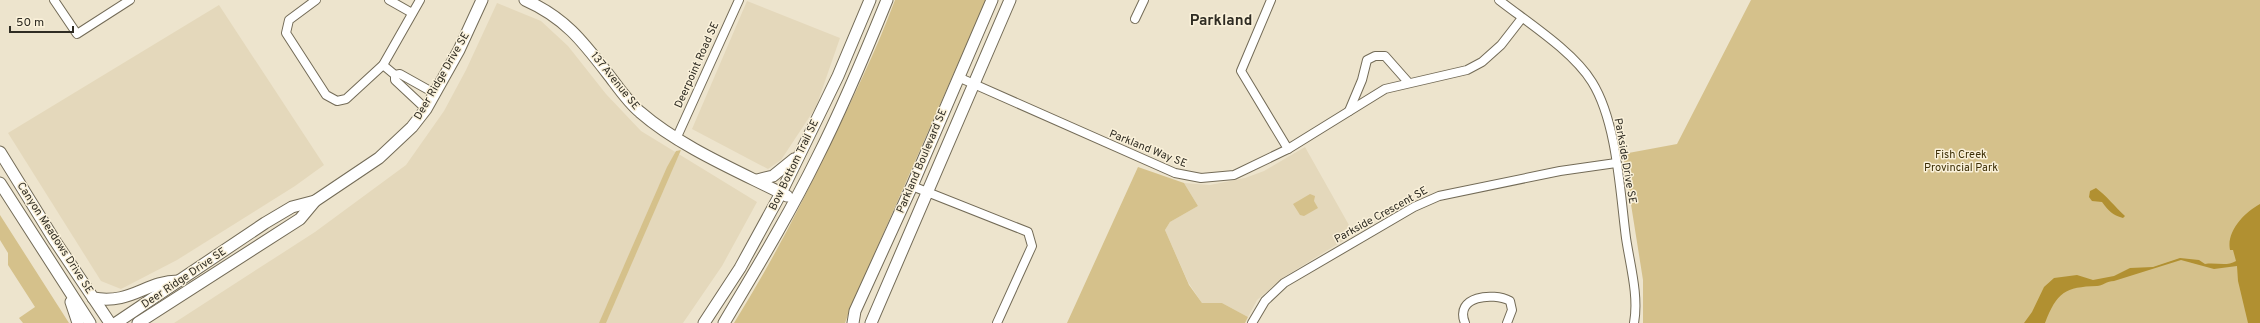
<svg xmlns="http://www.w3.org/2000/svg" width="2260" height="323" viewBox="0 0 2260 323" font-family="Overpass,sans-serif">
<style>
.built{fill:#e4d8bb}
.green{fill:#d5c18b}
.water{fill:#b19031}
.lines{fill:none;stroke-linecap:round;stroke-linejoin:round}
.street-casing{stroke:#736b57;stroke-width:10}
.secondary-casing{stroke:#736b57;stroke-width:13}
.street{stroke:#fff;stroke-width:8}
.secondary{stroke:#fff;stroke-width:11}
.labels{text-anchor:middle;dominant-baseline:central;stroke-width:3;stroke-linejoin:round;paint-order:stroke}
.street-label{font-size:11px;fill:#2f2c23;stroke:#faf1da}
.park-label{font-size:11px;fill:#3d2f06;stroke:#faf1da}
.district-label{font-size:15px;font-weight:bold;fill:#2f2c23;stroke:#faf1da}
</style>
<rect width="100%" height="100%" fill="#ede4cd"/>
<g class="built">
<path d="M747,1L840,38L816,107L781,160L768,169L692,129Z"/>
<path d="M497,3L541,21L568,46L606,94L641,131L757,202L722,266L683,323H174L315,232L406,165L444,111L466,70Z"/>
<path d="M219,5L324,165L295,186L177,260L121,289L101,281L8,133Z"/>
<path d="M1305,147L1354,234L1284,277L1257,300L1248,317L1222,303H1202L1188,282L1165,230L1170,222L1198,206L1184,183L1210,185L1245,178L1264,171Z"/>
</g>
<g class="green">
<path d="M895,0H986L851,307L845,323H734C769,267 799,209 828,149C852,100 876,51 895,0Z"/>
<path d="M1751,0H2260V323H1643V280L1623,154L1677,144Z"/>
<path d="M681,150L606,323H599L667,167L676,151Z"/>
<path d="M1138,167L1184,183L1198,206L1170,222L1165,230L1189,285L1202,303H1222L1248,317L1245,323H1067Z"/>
<path d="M1310,194L1315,196L1314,201L1318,208L1304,216L1300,215L1293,204Z"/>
<path d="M0,215L69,323H23L19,318L35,307L8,265V253L0,240Z"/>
</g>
<g class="water">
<path d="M2096,188C2107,196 2115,207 2125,216L2123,218C2112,215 2109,211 2102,202L2092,201L2089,197L2090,191Z"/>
<path d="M2260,204V323H2248L2238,281L2237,266L2214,269L2181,260L2114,281C2107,281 2102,286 2097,286C2065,287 2057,292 2045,323H2024L2032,312L2044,287L2054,278L2077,275L2093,280L2114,276L2130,268L2153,267L2180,258L2199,260L2205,264C2216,262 2226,267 2236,261L2233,250H2230C2226,231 2245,212 2260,204Z"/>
</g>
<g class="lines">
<g class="street-casing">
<g id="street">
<path d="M54,0L77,34L130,0"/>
<path d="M316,0L289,20L286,33L326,95L337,101L346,99L383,65L420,0"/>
<path d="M389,0L412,13"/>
<path d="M1271,0L1241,71L1288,149"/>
<path d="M1499,0C1527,22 1573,51 1592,82C1617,122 1620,192 1626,238C1630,265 1639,296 1634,323"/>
<path d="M1135,19L1144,0"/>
<path d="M383,65L395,75L400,74L434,93"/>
<path d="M395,75V80L426,109"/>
<path d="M958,77L1175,173L1201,178L1234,175L1288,149L1385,89L1467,70L1482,62L1501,45L1522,18"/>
<path d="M1349,111L1362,80L1367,60L1375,56H1385L1408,82"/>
<path d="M676,139L739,0"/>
<path d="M912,186L1028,232L1032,246L997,323"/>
<path d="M1252,323L1265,301L1284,283L1414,207L1439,196L1560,171L1616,163"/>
<path d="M1465,323C1454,296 1493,292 1510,301L1512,310L1507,323"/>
</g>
</g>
<g class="secondary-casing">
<g id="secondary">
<path d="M525,0C566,18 584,43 611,78C620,90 629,103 640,112C680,147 740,172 787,196"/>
<path d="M0,152L55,241L110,323"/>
<path d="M757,180L773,176L794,159"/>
<path d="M0,183L90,323"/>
<path d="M93,298C131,305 146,281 178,281"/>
<path d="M71,302L78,323"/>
<path d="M116,323L265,223L292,207L315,201L379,158L412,127L426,109L459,50L482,0"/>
<path d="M138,323L300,219L315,201"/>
<path d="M704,323L740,268L781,193L838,76L870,0"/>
<path d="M724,323C756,269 789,215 817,158C843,107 865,54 887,0"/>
<path d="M853,323L855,311L912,186L992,0"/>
<path d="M871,323L1010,0"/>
</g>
</g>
<use href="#street" class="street"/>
<use href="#secondary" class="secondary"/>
</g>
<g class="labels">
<g class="street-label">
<text transform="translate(697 65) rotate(-66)">Deerpoint Road SE</text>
<text transform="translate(442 76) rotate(-60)">Deer Ridge Drive SE</text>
<text transform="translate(615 81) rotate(51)">137 Avenue SE</text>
<text transform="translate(1148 149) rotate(22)">Parkland Way SE</text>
<text transform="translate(922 161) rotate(-67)">Parkland Boulevard SE</text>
<text transform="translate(1625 161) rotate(80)">Parkside Drive SE</text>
<text transform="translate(794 165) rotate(-64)">Bow Bottom Trail SE</text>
<text transform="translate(1381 215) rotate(-29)">Parkside Crescent SE</text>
<text transform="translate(55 238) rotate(57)">Canyon Meadows Drive SE</text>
<text transform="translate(184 278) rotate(-34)">Deer Ridge Drive SE</text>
</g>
<g class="park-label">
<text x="1961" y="155">Fish Creek<tspan x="1961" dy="13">Provincial Park</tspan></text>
</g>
<g class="district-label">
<text x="1221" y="21">Parkland</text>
</g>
</g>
<path d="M10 26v6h63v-6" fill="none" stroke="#2f2c23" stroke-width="2"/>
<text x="16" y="26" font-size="12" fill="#2f2c23" stroke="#faf1da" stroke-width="3" paint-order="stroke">50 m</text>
</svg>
